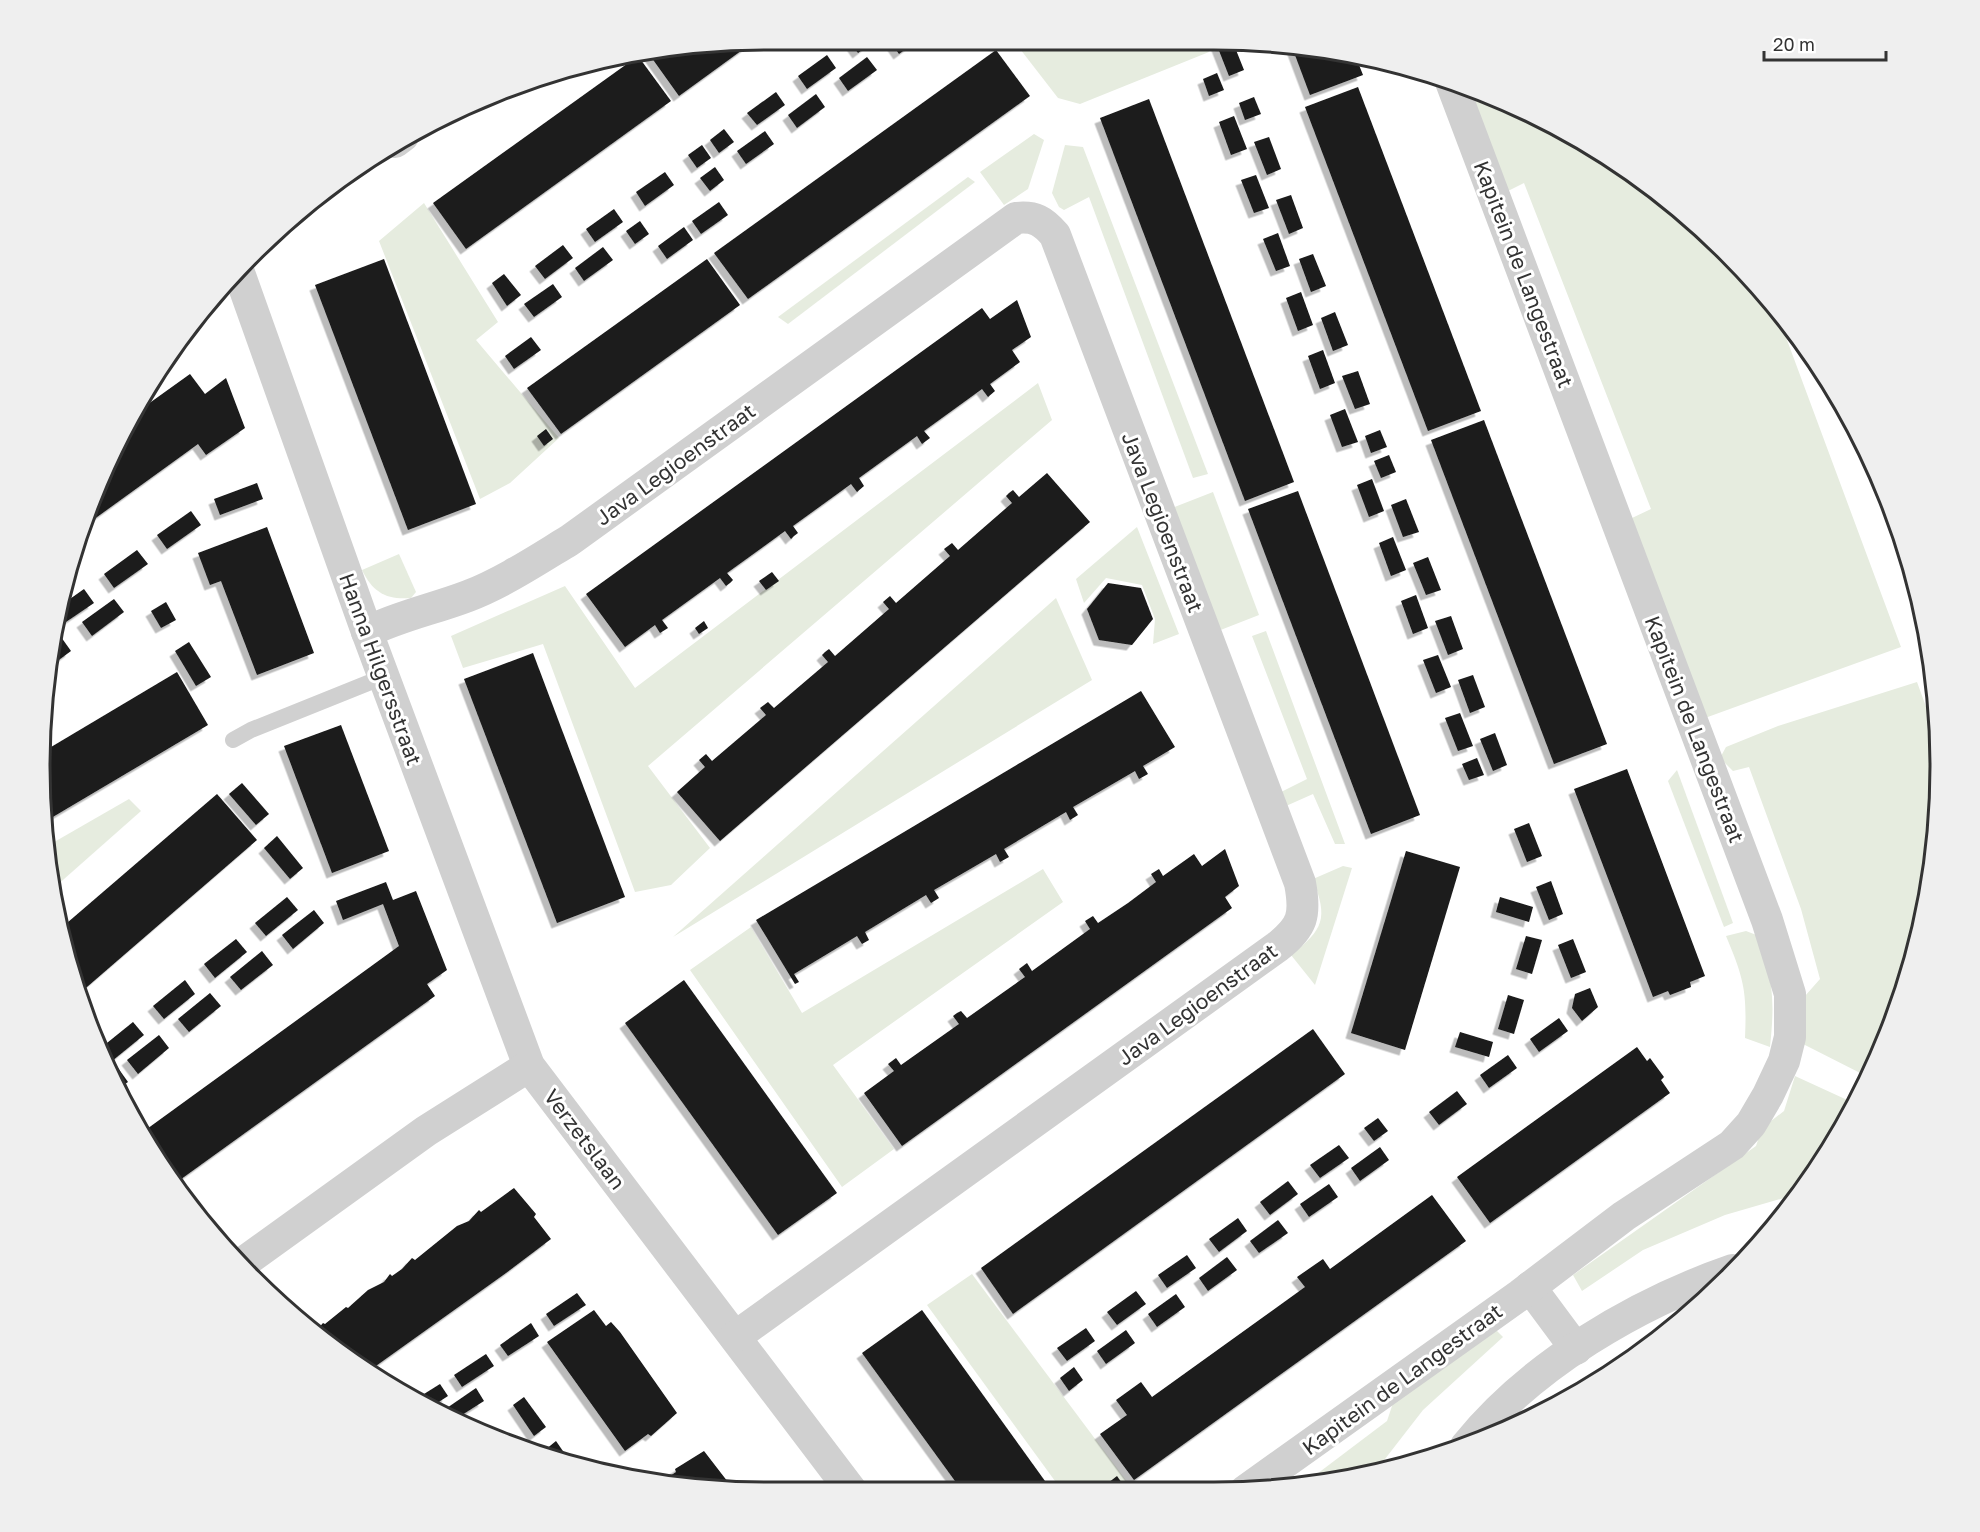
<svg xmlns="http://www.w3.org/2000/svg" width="1980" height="1532" viewBox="0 0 1980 1532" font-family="'Golos Text',sans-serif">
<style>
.green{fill:#e6ecdf}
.building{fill:#1a1a1a;filter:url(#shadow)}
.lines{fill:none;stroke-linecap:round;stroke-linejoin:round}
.lane{stroke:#d0d0d0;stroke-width:16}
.street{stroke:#d0d0d0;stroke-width:32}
.rail{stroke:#888;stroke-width:4.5;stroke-dasharray:6 4.5;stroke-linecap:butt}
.labels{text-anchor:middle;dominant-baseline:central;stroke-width:6;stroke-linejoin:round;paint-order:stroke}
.street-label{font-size:21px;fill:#333;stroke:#fff}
.rim{fill:none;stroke:#333;stroke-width:3}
</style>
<defs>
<filter id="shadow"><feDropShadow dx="-5.5" dy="5.5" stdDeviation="0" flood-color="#0004"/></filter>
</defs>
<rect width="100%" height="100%" fill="#fff"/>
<g class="green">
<path d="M1013,40H1204L1209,52L1080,104L1058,98Z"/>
<path d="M1469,87L1577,136L1657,189L1760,286L1774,305L1901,647L1705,718L1632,518L1651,509L1524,183L1508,191Z"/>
<path d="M1034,134L1044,140L1028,189L1004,205L980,172Z"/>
<path d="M1065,145L1083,147L1208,474L1193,478L1089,197L1064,210L1059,207L1052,193Z"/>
<path d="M968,177L975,182L788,324L778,317Z"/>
<path d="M424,203L498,322L476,340L559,438L510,483L480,499L379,241Z"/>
<path d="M1038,383L1052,420L648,766L710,848L671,885L635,892L543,644L463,668L451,636L565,586L635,688Z"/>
<path d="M1213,492L1259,615L1218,631L1172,508Z"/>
<path d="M1137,527L1179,634L1153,644L1155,619L1142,585L1106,578L1084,603L1076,579Z"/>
<path d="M399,554L416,592L411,598C387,600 373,593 362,570Z"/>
<path d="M1056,598L1092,680L673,937Z"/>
<path d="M1266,631L1345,844H1335L1313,794L1286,806L1281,792L1307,779L1252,636Z"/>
<path d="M1917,682L1937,737L1939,813L1916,954L1870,1078L1803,1044L1805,996L1820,979L1801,909L1749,767L1733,771L1720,758L1726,747L1778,726Z"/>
<path d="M1677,770L1733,923L1724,927L1668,781Z"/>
<path d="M129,799L141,811L55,887L49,845Z"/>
<path d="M1343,866L1352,868L1315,985L1291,955C1324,929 1328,919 1313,879Z"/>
<path d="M1043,869L1063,902L833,1065L894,1149L842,1187L690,970L751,927L802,1013Z"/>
<path d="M1746,931L1759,936C1773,982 1775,999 1770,1047L1745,1038C1747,991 1744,979 1726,936Z"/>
<path d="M1795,1076L1856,1104L1801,1193L1725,1215L1643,1250L1582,1291L1573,1275L1756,1146L1762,1128L1784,1111Z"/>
<path d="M972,1274L1128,1483L1116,1492H1063L927,1305Z"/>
<path d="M1495,1329L1503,1337L1423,1410L1378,1468L1305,1483L1387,1421L1393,1403Z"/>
</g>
<g class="building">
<path d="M848,39H876L858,53Z"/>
<path d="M892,39H919L899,54L890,41Z"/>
<path d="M756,40L679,96L649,54L684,50Z"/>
<path d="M1224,40H1232L1244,70L1229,76L1216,43Z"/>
<path d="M1292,47L1357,60L1363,75L1310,95Z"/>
<path d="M996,50L1030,96L748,299L714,253Z"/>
<path d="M827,55L836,68L807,89L798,76Z"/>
<path d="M638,56L671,101L466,249L433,203Z"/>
<path d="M867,57L877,70L848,91L839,78Z"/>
<path d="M1217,73L1224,90L1209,96L1203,79Z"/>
<path d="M1358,87L1481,411L1428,431L1305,107Z"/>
<path d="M776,92L785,105L757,125L747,113Z"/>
<path d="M816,94L825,107L797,128L788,115Z"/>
<path d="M1254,97L1261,114L1245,120L1239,103Z"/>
<path d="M1149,99L1294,482L1245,501L1100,118Z"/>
<path d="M1234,116L1247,149L1231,155L1219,122Z"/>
<path d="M724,129L734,142L719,153L710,140Z"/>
<path d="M765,131L774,144L746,164L737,151Z"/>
<path d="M1269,137L1281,169L1267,175L1254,142Z"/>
<path d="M702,145L711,158L697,168L688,155Z"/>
<path d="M715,167L724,180L710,191L700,178Z"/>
<path d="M665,172L674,185L645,206L636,192Z"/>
<path d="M1256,175L1269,208L1254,213L1241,180Z"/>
<path d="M1291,195L1303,228L1289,234L1276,200Z"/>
<path d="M719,202L728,215L701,234L692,221Z"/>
<path d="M614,209L623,222L595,242L586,229Z"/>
<path d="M640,221L649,234L635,244L626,231Z"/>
<path d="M684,227L693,240L667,259L658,246Z"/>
<path d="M1278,233L1290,266L1276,271L1263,239Z"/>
<path d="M563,245L573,258L545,279L535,266Z"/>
<path d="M603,247L613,260L584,281L575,268Z"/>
<path d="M1313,254L1326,286L1311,292L1299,259Z"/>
<path d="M384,259L476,504L408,530L315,285Z"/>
<path d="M707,259L740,305L561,434L527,388Z"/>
<path d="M504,274L521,295L507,306L492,283Z"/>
<path d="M553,284L562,297L534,317L524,304Z"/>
<path d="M1301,292L1313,325L1298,331L1286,298Z"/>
<path d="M1017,300L1031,337L1012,350L1020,362L990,384L995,391L988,397L982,389L924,431L930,438L922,444L917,436L859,478L864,486L857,492L851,484L793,526L798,533L794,536L791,539L785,531L727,573L733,580L730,583L726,586L720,578L662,620L668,628L660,633L655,625L625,647L586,594L982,308L990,319Z"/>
<path d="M1335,312L1348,345L1333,351L1321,318Z"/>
<path d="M531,337L541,350L514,369L505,356Z"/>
<path d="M1323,350L1335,383L1320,389L1308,356Z"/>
<path d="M1358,371L1370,404L1355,409L1342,376Z"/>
<path d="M190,374L205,394L226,378L245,428L206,455L198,444L86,525L130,417Z"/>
<path d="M1345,409L1358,442L1342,447L1330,415Z"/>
<path d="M1484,420L1607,744L1554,764L1431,440Z"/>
<path d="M546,429L553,439L544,446L537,436Z"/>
<path d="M1380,430L1387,447L1371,453L1365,436Z"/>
<path d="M1389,455L1396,472L1381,478L1374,461Z"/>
<path d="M1047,473L1090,522L720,841L677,792L705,767L699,760L706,754L712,761L766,715L760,708L768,702L774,708L828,662L822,655L825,652L829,649L835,656L889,609L883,602L890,596L896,603L950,556L944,549L952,543L958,550L1012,503L1006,496L1009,493L1013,490L1019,497Z"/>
<path d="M1372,479L1384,511L1369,517L1357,485Z"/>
<path d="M257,483L263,499L220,515L214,499Z"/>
<path d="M1298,491L1420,815L1371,834L1248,509Z"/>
<path d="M1406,499L1419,532L1403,537L1391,505Z"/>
<path d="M191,511L201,525L167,549L157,535Z"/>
<path d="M267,527L314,653L257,675L221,581L210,585L198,553Z"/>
<path d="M1393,537L1406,570L1391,576L1379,543Z"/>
<path d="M137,550L148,564L114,588L104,574Z"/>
<path d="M1428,557L1441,590L1426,595L1413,563Z"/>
<path d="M772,572L779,581L766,590L759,581Z"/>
<path d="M1108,583L1141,588L1153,619L1132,645L1099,640L1087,609Z"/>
<path d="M84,589L94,603L60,626L58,623L60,606Z"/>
<path d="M1416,595L1428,628L1413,634L1401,601Z"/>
<path d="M114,599L124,612L92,636L82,622Z"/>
<path d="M166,602L176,620L161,628L151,611Z"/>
<path d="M1451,616L1463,649L1448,655L1435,621Z"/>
<path d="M704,621L708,628L699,634L695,628Z"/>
<path d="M61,637L71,651L52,665L55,641Z"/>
<path d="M189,642L211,677L196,686L175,651Z"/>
<path d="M533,653L625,897L557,923L464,679Z"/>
<path d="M1438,655L1451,687L1436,693L1423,660Z"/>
<path d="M177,672L208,725L46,821L39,766L41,753Z"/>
<path d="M1473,675L1485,707L1470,713L1458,680Z"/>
<path d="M1141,691L1175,747L1143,766L1148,774L1139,779L1135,771L1073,807L1078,815L1070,820L1066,812L1004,849L1009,857L1000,862L996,854L934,890L939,898L931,903L926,895L865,932L869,940L862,944L857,936L794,974L799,982L795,984L756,920Z"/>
<path d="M1460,713L1473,746L1458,751L1445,718Z"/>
<path d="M341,725L389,851L332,873L284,746Z"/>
<path d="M1495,733L1507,765L1493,771L1480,739Z"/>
<path d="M1477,758L1484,775L1469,780L1462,764Z"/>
<path d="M1627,769L1705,976L1690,982L1691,987L1670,995L1668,991L1653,997L1574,789Z"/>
<path d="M242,783L269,814L256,825L229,794Z"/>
<path d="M217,794L257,840L80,993L64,954L60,929Z"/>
<path d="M1529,823L1542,856L1527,862L1514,829Z"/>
<path d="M277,836L303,868L290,879L264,848Z"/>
<path d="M1225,849L1239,886L1225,897L1232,908L902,1146L864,1093L894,1071L888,1064L896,1058L901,1065L959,1024L953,1016L957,1013L961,1011L967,1018L1025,977L1019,969L1027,963L1032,971L1090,929L1085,921L1093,916L1098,923L1128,903L1156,882L1151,874L1159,869L1163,876L1194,854L1202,866Z"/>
<path d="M1406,851L1460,867L1405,1050L1351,1033Z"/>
<path d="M1551,881L1563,914L1549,920L1536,887Z"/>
<path d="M386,882L393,900L416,891L447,970L427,984L435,996L177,1182L140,1134L399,946L383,904L343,920L336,901Z"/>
<path d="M287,897L298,910L266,936L255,923Z"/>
<path d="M1500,897L1533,907L1529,922L1496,912Z"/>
<path d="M314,910L324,923L293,949L282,935Z"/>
<path d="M1526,936L1542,940L1532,974L1516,969Z"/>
<path d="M236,939L247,952L215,978L204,964Z"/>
<path d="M1573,939L1586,972L1571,978L1558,945Z"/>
<path d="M262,951L273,965L241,990L230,977Z"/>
<path d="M185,980L195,994L164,1019L153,1006Z"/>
<path d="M684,980L837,1193L778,1235L625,1023Z"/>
<path d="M1590,988L1598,1007L1582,1021L1572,1008L1575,994Z"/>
<path d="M210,993L221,1006L189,1032L178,1019Z"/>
<path d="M1508,995L1524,1000L1514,1034L1498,1029Z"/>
<path d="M1559,1018L1568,1031L1539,1052L1530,1039Z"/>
<path d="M133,1022L144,1035L112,1061L102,1047Z"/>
<path d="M1313,1029L1345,1074L1013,1314L981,1268Z"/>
<path d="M1460,1032L1493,1042L1489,1057L1455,1047Z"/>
<path d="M159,1035L169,1048L138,1074L127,1060Z"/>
<path d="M1637,1047L1647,1061L1650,1058L1664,1077L1661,1080L1670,1093L1490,1223L1457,1177Z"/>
<path d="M1508,1055L1517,1068L1489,1088L1480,1075Z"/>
<path d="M118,1068L128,1082L119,1088L112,1071Z"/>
<path d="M1457,1091L1467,1104L1439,1125L1429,1112Z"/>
<path d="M1378,1118L1388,1131L1374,1141L1364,1128Z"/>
<path d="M1339,1145L1349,1158L1320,1178L1310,1165Z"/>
<path d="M1380,1147L1389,1160L1360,1181L1351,1168Z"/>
<path d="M1288,1181L1298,1194L1270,1215L1260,1202Z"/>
<path d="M1329,1184L1338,1197L1309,1217L1300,1204Z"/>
<path d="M514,1188L536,1214L534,1217L551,1239L506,1273L366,1373L315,1332L323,1323L325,1324L346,1307L348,1308L368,1290L384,1282L390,1274L392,1276L402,1269L412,1258L415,1260L457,1226L469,1221L479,1210L481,1212Z"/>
<path d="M1432,1195L1466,1241L1134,1480L1100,1434L1127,1415L1116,1400L1141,1382L1152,1397L1305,1287L1297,1277L1323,1259L1330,1269Z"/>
<path d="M1238,1218L1247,1231L1219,1252L1209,1239Z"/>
<path d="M1278,1220L1288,1233L1259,1253L1250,1241Z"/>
<path d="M1187,1255L1196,1268L1167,1288L1158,1275Z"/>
<path d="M1227,1257L1237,1270L1208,1291L1199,1278Z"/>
<path d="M1136,1291L1146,1304L1117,1325L1107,1312Z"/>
<path d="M577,1293L586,1305L554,1326L546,1314Z"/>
<path d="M1176,1294L1185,1307L1157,1327L1148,1314Z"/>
<path d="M594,1310L606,1326L611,1322L620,1332L677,1413L651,1436L648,1434L625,1451L547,1342Z"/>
<path d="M922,1310L1045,1481L1051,1492H963L862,1353Z"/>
<path d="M531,1323L539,1336L508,1356L500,1345Z"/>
<path d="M1086,1328L1095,1341L1067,1361L1057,1348Z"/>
<path d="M1126,1330L1135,1343L1106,1364L1097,1351Z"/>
<path d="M486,1354L494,1366L462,1387L454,1375Z"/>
<path d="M1074,1367L1083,1380L1069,1391L1060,1378Z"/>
<path d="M440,1384L448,1396L431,1407L416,1399Z"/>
<path d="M476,1388L484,1401L454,1420L449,1417L444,1410Z"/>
<path d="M524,1397L546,1427L534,1436L513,1405Z"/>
<path d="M520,1441L525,1449L513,1445Z"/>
<path d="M556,1441L567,1457L572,1463L549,1456L545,1450Z"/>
<path d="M704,1451L731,1486L732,1490L660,1483L676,1472L675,1469Z"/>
<path d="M1117,1476L1124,1486L1114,1492L1108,1483Z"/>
</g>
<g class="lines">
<path class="lane" d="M233,740L251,730L383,677"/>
<g class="street">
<path d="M395,142L403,136"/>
<path d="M238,270L367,632L529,1066L853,1493"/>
<path d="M367,632C399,616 434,609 468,596C504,582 537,560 570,540L1016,218C1035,216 1043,221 1055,235L1300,883C1306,915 1303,927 1277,947L735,1337"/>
<path d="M240,1265L426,1131L529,1066"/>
<path d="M1530,1287L1576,1349"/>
<path d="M1466,1446C1531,1365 1637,1303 1733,1270"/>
<path d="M1245,1491L1520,1295L1624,1216L1732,1145L1751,1124L1768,1095L1784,1061L1790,1037V994L1767,920L1450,79"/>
</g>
<path class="rail" d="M1868,456L1914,583"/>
</g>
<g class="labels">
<g class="street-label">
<text transform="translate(1524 274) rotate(69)">Kapitein de Langestraat</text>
<text transform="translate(675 464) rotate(-36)">Java Legioenstraat</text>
<text transform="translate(1163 522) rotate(69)">Java Legioenstraat</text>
<text transform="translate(381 669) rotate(70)">Hanna Hilgersstraat</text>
<text transform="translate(1695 729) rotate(69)">Kapitein de Langestraat</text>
<text transform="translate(1197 1004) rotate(-36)">Java Legioenstraat</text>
<text transform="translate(585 1139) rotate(53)">Verzetslaan</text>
<text transform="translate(1402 1379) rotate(-36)">Kapitein de Langestraat</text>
</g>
</g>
<path d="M0 0H1980V1532H0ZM766 50H1214A716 716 0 0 1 1930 766V766A716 716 0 0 1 1214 1482H766A716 716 0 0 1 50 766V766A716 716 0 0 1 766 50Z" fill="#efefef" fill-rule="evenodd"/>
<path class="rim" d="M766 50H1214A716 716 0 0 1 1930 766V766A716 716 0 0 1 1214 1482H766A716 716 0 0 1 50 766V766A716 716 0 0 1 766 50Z"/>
<path d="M1764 51v9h122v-9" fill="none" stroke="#333333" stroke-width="3"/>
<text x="1773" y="51" font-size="18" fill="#333333" stroke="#ffffff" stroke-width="4.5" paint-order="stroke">20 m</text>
</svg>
